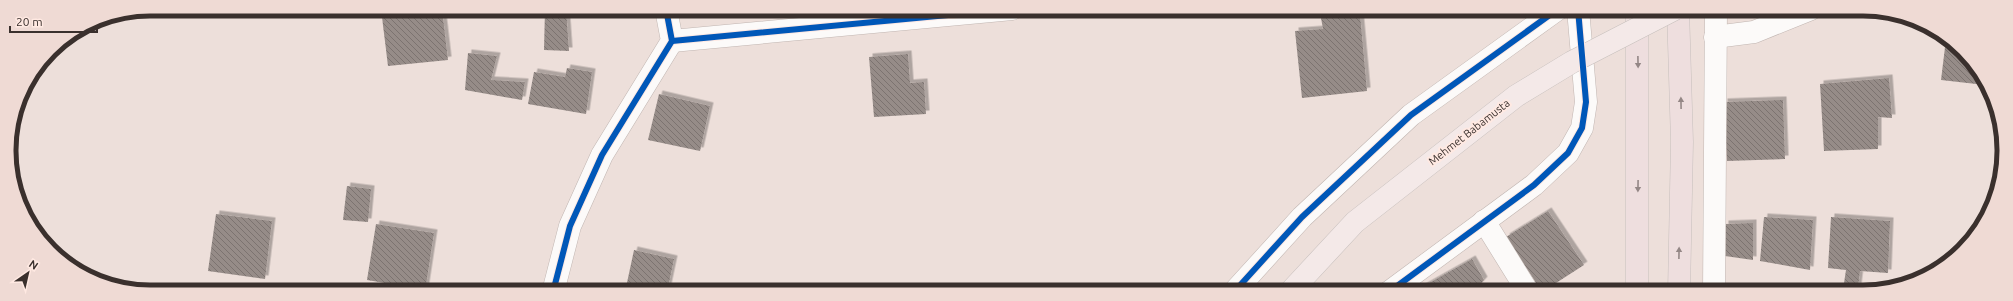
<svg xmlns="http://www.w3.org/2000/svg" width="2013" height="301" viewBox="0 0 2013 301" font-family="Ubuntu,sans-serif">
<style>
.building{fill:url(#building-back-hatch);filter:url(#shadow)}
.lines{fill:none;stroke-linecap:round;stroke-linejoin:round}
.minor-casing{stroke:#c0b5b1;stroke-width:23}
.highway-casing{stroke:#c6bfbc;stroke-width:23}
.minor{stroke:#fcfaf9;stroke-width:22}
.highway{stroke:#eedede;stroke-width:22}
.major-bridge-casing{stroke:#c6bfbc;stroke-width:23;stroke-linecap:butt}
.major-bridge{stroke:#f4e9e8;stroke-width:22}
.cycleway-casing{stroke:#ffe9e2;stroke-width:8}
.cycleway{stroke:#0057b8;stroke-width:6}
.oneway{fill:#948786}
.labels{text-anchor:middle;dominant-baseline:central;stroke-width:4;stroke-linejoin:round;paint-order:stroke}
.street-label{font-size:11px;fill:#3a302d;stroke:#ffe9e2}
.rim{fill:none;stroke:#3a302d;stroke-width:5}
</style>
<defs>
<pattern id="building-back-hatch" width="6" height="6" patternUnits="userSpaceOnUse"><rect width="6" height="6" fill="#968c88"/><path d="M-1 5l2 2M0 0l6 6M5-1l2 2" fill="none" stroke="#7b7370"/></pattern>
<filter id="shadow"><feDropShadow dx="3.5" dy="-3.5" stdDeviation="0" flood-color="#0004"/></filter>
</defs>
<rect width="100%" height="100%" fill="#eddfda"/>
<g class="building">
<path d="M381,9H442L448,60L388,66Z"/>
<path d="M545,9H566L569,51L544,50Z"/>
<path d="M1360,14L1367,91L1302,98L1295,31L1323,29L1321,18Z"/>
<path d="M1946,39L1969,57L1985,85L1941,80Z"/>
<path d="M468,53L497,56L491,80L525,82L522,100L465,90Z"/>
<path d="M908,54L910,83L924,82L926,114L874,117L869,57Z"/>
<path d="M567,68L592,72L586,114L528,104L534,72L565,77Z"/>
<path d="M1889,78L1892,118L1878,117V149L1824,151L1820,84Z"/>
<path d="M659,94L710,106L700,151L648,140Z"/>
<path d="M1783,100L1785,159L1727,161L1724,102Z"/>
<path d="M347,186L371,189L368,222L343,220Z"/>
<path d="M1548,211L1584,265L1542,292L1506,237Z"/>
<path d="M216,214L272,221L265,279L208,271Z"/>
<path d="M1764,217L1813,220L1810,270L1760,261Z"/>
<path d="M1831,217L1890,221L1888,273L1860,271L1858,287L1844,283L1846,270L1828,268Z"/>
<path d="M1753,223V260L1725,256V224Z"/>
<path d="M376,224L434,233L425,292H390L391,284L367,280Z"/>
<path d="M634,250L674,259L667,292H625Z"/>
<path d="M1472,259L1484,280L1476,289L1479,292H1425L1422,287Z"/>
</g>
<g class="lines">
<g class="minor-casing">
<g id="minor">
<path d="M1715,37L1754,32L1811,9"/>
<path d="M672,41L1012,9"/>
<path d="M1484,221L1528,292"/>
<path d="M553,292L570,226L602,155L672,41L666,9"/>
<path d="M1234,292L1302,217L1411,115L1558,9"/>
<path d="M1389,292L1534,185L1568,153L1582,128L1586,102L1578,9"/>
<path d="M1714,292L1716,9"/>
</g>
</g>
<g class="highway-casing">
<g id="highway">
<path d="M1678,9L1682,142L1679,292"/>
<path d="M1637,292V9"/>
</g>
</g>
<use href="#minor" class="minor"/>
<use href="#highway" class="highway"/>
<g class="major-bridge-casing">
<path id="major-bridge" d="M1290,292L1355,222L1516,96L1572,62L1675,9"/>
</g>
<use href="#major-bridge" class="major-bridge"/>
<g class="cycleway-casing">
<g id="cycleway">
<path d="M672,41L1012,9"/>
<path d="M553,292L570,226L602,155L672,41L666,9"/>
<path d="M1234,292L1302,217L1411,115L1558,9"/>
<path d="M1389,292L1534,185L1568,153L1582,128L1586,102L1578,9"/>
</g>
</g>
<use href="#cycleway" class="cycleway"/>
</g>
<defs><path id="oneway-solid" d="M-6-.8H1V-3.2L6.5 0L1 3.2V.8H-6Z"/></defs>
<g class="oneway">
<use href="#oneway-solid" transform="translate(1638 62) rotate(89)"/>
<use href="#oneway-solid" transform="translate(1681 103) rotate(-91)"/>
<use href="#oneway-solid" transform="translate(1638 186) rotate(91)"/>
<use href="#oneway-solid" transform="translate(1679 253) rotate(-89)"/>
</g>
<g class="labels">
<g class="street-label">
<text transform="translate(1469 132) rotate(-38)">Mehmet Babamusta</text>
</g>
</g>
<path d="M0 0H2013V301H0ZM150 16H1863A134 134 0 0 1 1997 150V151A134 134 0 0 1 1863 285H150A134 134 0 0 1 16 151V150A134 134 0 0 1 150 16Z" fill="#efdad4" fill-rule="evenodd"/>
<path class="rim" d="M150 16H1863A134 134 0 0 1 1997 150V151A134 134 0 0 1 1863 285H150A134 134 0 0 1 16 151V150A134 134 0 0 1 150 16Z"/>
<g transform="translate(28 273) rotate(34)" stroke="#ffe9e2" stroke-width="3" paint-order="stroke">
<path d="M0-3L7 15L0 10L-7 15Z" fill="#3a302d"/>
<text y="-6" font-size="11" font-weight="bold" text-anchor="middle" fill="#3a302d">N</text>
</g>
<path d="M10 26v6h87v-6" fill="none" stroke="#3a302d" stroke-width="2"/>
<text x="16" y="26" font-size="12" fill="#3a302d" stroke="#ffe9e2" stroke-width="3" paint-order="stroke">20 m</text>
</svg>
